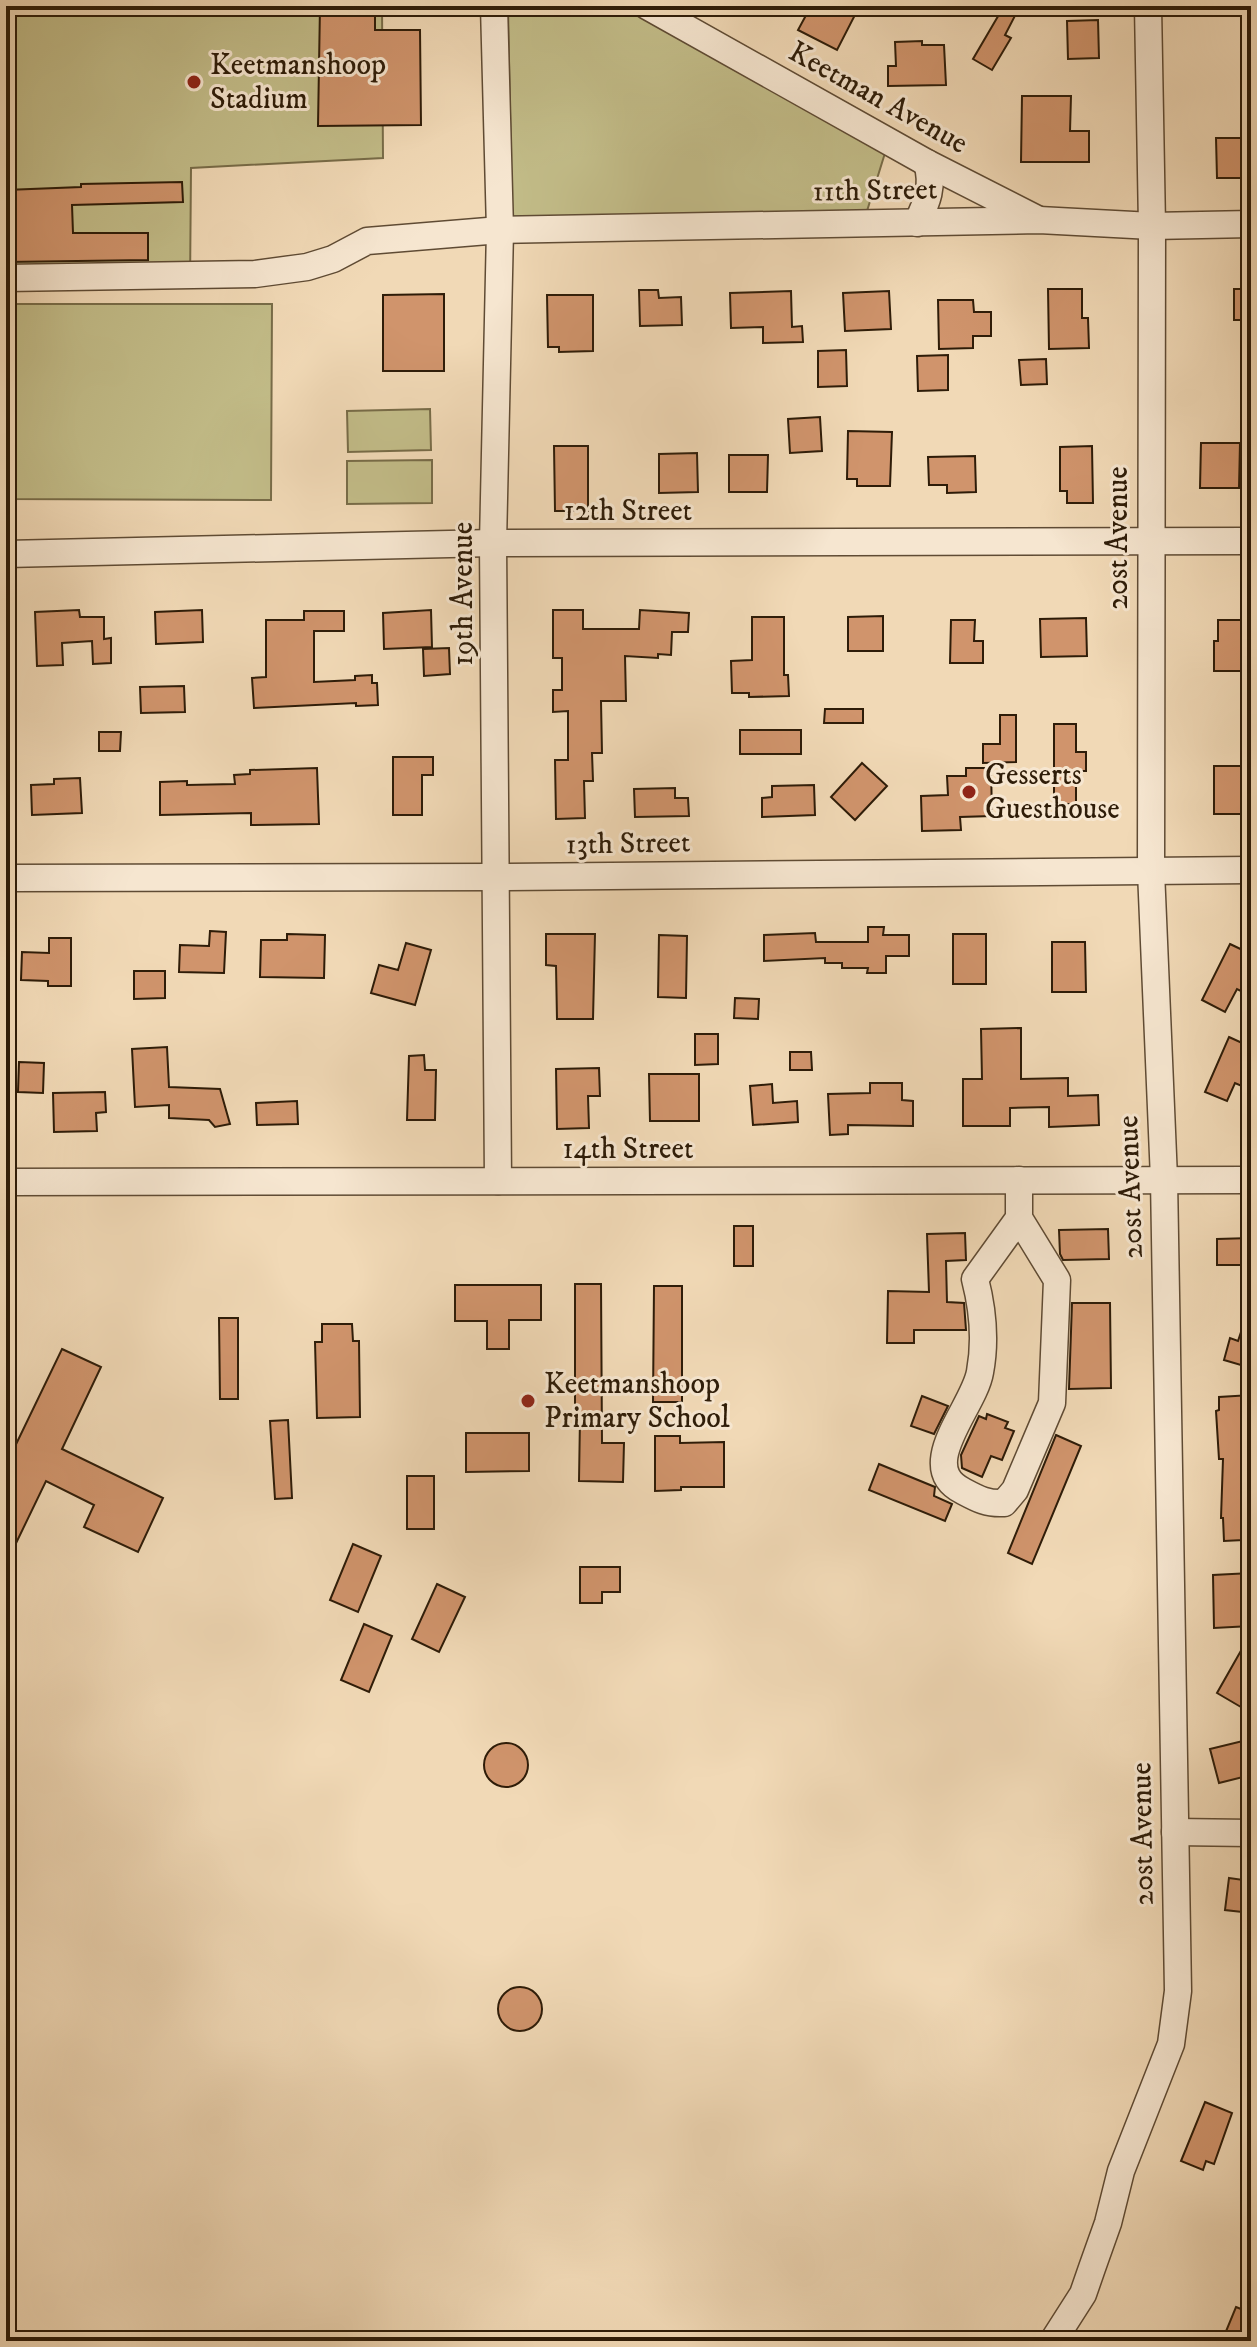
<svg xmlns="http://www.w3.org/2000/svg" width="1257" height="2347" viewBox="0 0 1257 2347" font-family="'IM FELL DW Pica',serif">
<style>
.green{fill:#c2bc88;stroke:#786c48;stroke-width:2}
.building{fill:#d0946c;stroke:#2e1c08;stroke-width:2}
.lines{fill:none;stroke-linecap:round;stroke-linejoin:round}
.minor-casing{stroke:#5f4b34;stroke-width:29}
.minor{stroke:#f6e6d0;stroke-width:26}
.poi-dot{fill:#8f2418;stroke:#f6e6d0;stroke-width:3}
.labels{text-anchor:middle;dominant-baseline:central;stroke-width:6;stroke-linejoin:round;paint-order:stroke}
.poi-label{font-size:30px;fill:#2e1c08;stroke:#f6e6d0;text-anchor:start}
.street-label{font-size:30px;fill:#2e1c08;stroke:#f6e6d0}
</style>
<rect width="100%" height="100%" fill="#f1d9b6"/>
<filter id="stains"><feTurbulence type="fractalNoise" baseFrequency=".0025" numOctaves="4"/><feColorMatrix values="0 0 0 0 .2 0 0 0 0 .09 0 0 0 0 .02 0 0 0 .5 -.17"/></filter>
<radialGradient id="worn" r=".72"><stop offset=".6" stop-color="#630" stop-opacity="0"/><stop offset="1" stop-color="#630" stop-opacity=".3"/></radialGradient>
<g class="green">
<path d="M6,6H382L383,158L191,168L190,287L6,282Z"/>
<path d="M508,6H638L885,153L867,211L512,217Z"/>
<path d="M6,304H272L271,500L6,499Z"/>
<path d="M430,409L431,450L348,452L347,411Z"/>
<path d="M432,460V503L347,504V461Z"/>
</g>
<g class="building">
<path d="M320,6H375V30H420L421,125L318,126Z"/>
<path d="M811,6H842L856,13L837,50L798,30Z"/>
<path d="M1004,6H1020L1005,35L1011,38L992,70L973,59Z"/>
<path d="M1098,20L1099,58L1068,59L1067,21Z"/>
<path d="M922,41V45H944L946,85L888,86V66H896L895,42Z"/>
<path d="M1022,96H1071L1070,131H1089V162H1021Z"/>
<path d="M1216,138H1246L1247,178H1217Z"/>
<path d="M182,182L183,202L72,205L73,233H148V260L6,262V190L81,187V184Z"/>
<path d="M1048,289H1082V318H1088L1089,348L1049,349Z"/>
<rect x="1234" y="289" width="17" height="31"/>
<path d="M639,290H658L659,298L681,297L682,325L640,326Z"/>
<path d="M791,291L792,327L802,326L803,342L763,343V327L731,328L730,293Z"/>
<path d="M889,291L891,329L845,331L843,293Z"/>
<path d="M444,294V371H383V295Z"/>
<path d="M547,295H593V351L559,352V347H548Z"/>
<path d="M938,300H973L974,312H991V336H973V348L939,349Z"/>
<path d="M846,350L847,386L818,387V351Z"/>
<path d="M948,355V390L918,391L917,356Z"/>
<path d="M1046,359L1047,384L1021,385L1019,360Z"/>
<path d="M820,417L822,451L790,453L788,419Z"/>
<path d="M848,431L892,432L890,486H857V479H847Z"/>
<path d="M1201,443H1240L1239,488H1200Z"/>
<path d="M554,446H588V511H555Z"/>
<path d="M1092,446L1093,503H1067V491H1060V447Z"/>
<path d="M697,453L698,492L659,493V454Z"/>
<path d="M729,455H768L767,492H729Z"/>
<path d="M975,456L976,492L947,493V485H929L928,457Z"/>
<path d="M79,610L80,617H104V639L111,638V663L93,664L92,641L62,643L63,665L37,666L35,612Z"/>
<path d="M202,610L203,642L156,644L155,612Z"/>
<path d="M431,610L432,647L384,649L383,613Z"/>
<path d="M553,610H583V629H639L640,610L689,613L688,632H672L671,655L658,654V658L625,656L626,701H601L602,753H592L593,781H584L585,818L556,819L555,760H568V711L553,712V690H562V658H553Z"/>
<path d="M304,611H344V631H314V682L355,680V676L372,675V683H377L378,705L356,706V703L254,708L252,678L266,677V620H304Z"/>
<path d="M883,616V651H848V617Z"/>
<path d="M752,617H784V675H788L789,696L749,697V693H732L731,661L752,660Z"/>
<path d="M1086,618L1087,656L1041,657L1040,619Z"/>
<path d="M951,620H975L974,641H983V663H950Z"/>
<path d="M1218,620H1243L1242,671H1214V641H1218Z"/>
<path d="M449,648L450,674L424,676L423,649Z"/>
<path d="M184,686L185,712L141,713L140,687Z"/>
<path d="M825,709H863V723H824Z"/>
<path d="M1000,715H1016V762L983,763V744H1000Z"/>
<path d="M1054,724H1076V752H1086V771H1076V804H1054Z"/>
<rect x="740" y="730" width="61" height="24"/>
<path d="M99,732H121L120,751H99Z"/>
<path d="M393,757H433V775H422V815H393Z"/>
<path d="M862,763L887,786L855,820L831,797Z"/>
<rect x="1214" y="766" width="28" height="48"/>
<path d="M317,768L319,824L251,825V813L160,815V782L187,781V785L235,784L234,775L250,774V770Z"/>
<path d="M966,768H991L992,816L960,817L961,830L922,831L921,796L948,795L947,776H966Z"/>
<path d="M80,778L82,813L32,815L31,785L54,784V779Z"/>
<path d="M814,785L815,815L762,817V798L772,797V786Z"/>
<path d="M675,788V798H688L689,816L635,817L634,789Z"/>
<path d="M868,927H884L883,935H909V956H886V973H867L868,968H842V963H825V958L764,961V935L815,933L816,942H868Z"/>
<path d="M210,931L226,932L224,973L179,972L180,945L209,946Z"/>
<path d="M287,934L325,935L324,978L260,977L261,940H287Z"/>
<path d="M546,934H595L593,1019H557L556,966L546,965Z"/>
<rect x="953" y="934" width="33" height="50"/>
<path d="M659,935L687,936L686,998L658,997Z"/>
<path d="M49,938H71V986H48V981L21,980L22,952L49,953Z"/>
<path d="M1052,942H1085L1086,992H1052Z"/>
<path d="M406,943L431,950L415,1005L371,993L379,965L398,970Z"/>
<path d="M1230,944L1251,954V961L1245,974L1251,977V996L1237,989L1225,1012L1202,1000Z"/>
<path d="M134,971H165V998L134,999Z"/>
<path d="M735,998L759,999L758,1019L734,1018Z"/>
<path d="M1021,1028V1079L1068,1078V1096L1098,1095L1099,1125L1049,1127V1107L1010,1108V1126H963V1079H982L981,1029Z"/>
<path d="M695,1034H718V1064L695,1065Z"/>
<path d="M1229,1037L1251,1047L1244,1064L1251,1070L1244,1087L1235,1083L1227,1101L1205,1092Z"/>
<path d="M167,1047L169,1087L220,1089L230,1124L215,1127L209,1120L169,1118V1105L135,1107L132,1049Z"/>
<path d="M790,1052H811L812,1070H790Z"/>
<path d="M424,1055L425,1070H436L435,1120H407L409,1056Z"/>
<path d="M19,1062L44,1063L43,1093L18,1092Z"/>
<path d="M599,1068L600,1096H588L589,1128L557,1129L556,1069Z"/>
<path d="M649,1074H699V1121H650Z"/>
<path d="M870,1083H902V1100L913,1101V1126L848,1125V1134L830,1135L828,1094L870,1093Z"/>
<path d="M772,1084L773,1103L797,1101L798,1122L753,1125L750,1086Z"/>
<path d="M105,1092L106,1112L96,1113L97,1131L54,1132L53,1093Z"/>
<path d="M297,1101L298,1124L257,1125L256,1103Z"/>
<rect x="734" y="1226" width="19" height="40"/>
<path d="M1108,1229L1109,1259L1063,1260L1060,1254L1059,1230Z"/>
<path d="M965,1233L966,1260L946,1261L947,1302L964,1303L966,1330H914V1343H887L888,1291L929,1292L927,1234Z"/>
<path d="M1251,1238V1265H1217V1239Z"/>
<path d="M575,1284H601L602,1443H624L623,1482L579,1481L580,1418H575Z"/>
<path d="M455,1285H541V1320H509V1349H487V1321H455Z"/>
<path d="M654,1286H682V1402H653Z"/>
<path d="M1072,1303H1110L1111,1388L1069,1389Z"/>
<path d="M1248,1311H1251V1368L1224,1360L1230,1338L1238,1341Z"/>
<path d="M219,1318H238V1399H220Z"/>
<path d="M322,1324H352L353,1341H359L360,1417L317,1418L315,1342H322Z"/>
<path d="M62,1349L101,1367L62,1449L163,1498L138,1552L84,1527L94,1505L46,1481L6,1564V1465Z"/>
<path d="M1251,1395L1248,1518H1242L1243,1540L1224,1541L1223,1518H1221L1223,1459H1219L1216,1411L1219,1410V1397Z"/>
<path d="M922,1396L948,1406L934,1434L911,1426Z"/>
<path d="M987,1414L1008,1422L1005,1428L1014,1431L1002,1460L991,1456L982,1477L962,1468L961,1455L979,1416L986,1419Z"/>
<path d="M288,1420L292,1498L275,1499L270,1421Z"/>
<path d="M466,1433H529V1471L466,1472Z"/>
<path d="M1056,1435L1081,1446L1032,1564L1008,1553Z"/>
<path d="M655,1436H680V1443L724,1442V1487H681V1490L655,1491Z"/>
<path d="M879,1464L935,1487L934,1496L952,1504L945,1521L869,1490Z"/>
<rect x="407" y="1476" width="27" height="53"/>
<path d="M353,1544L381,1556L358,1612L330,1600Z"/>
<path d="M580,1567H620V1592H602V1603H580Z"/>
<path d="M1251,1573V1626L1214,1628L1213,1575Z"/>
<path d="M437,1584L465,1597L439,1652L412,1639Z"/>
<path d="M364,1624L392,1636L369,1692L341,1680Z"/>
<path d="M1251,1633V1702L1246,1710L1217,1693Z"/>
<path d="M1251,1739V1775L1219,1783L1210,1749Z"/>
<circle cx="506" cy="1765" r="22"/>
<path d="M1229,1878L1251,1881V1913L1225,1910Z"/>
<circle cx="520" cy="2009" r="22"/>
<path d="M1205,2102L1232,2113L1214,2164L1206,2161L1203,2170L1181,2161Z"/>
<path d="M1236,2307L1251,2313V2341H1222Z"/>
</g>
<g class="lines">
<g class="minor-casing">
<g id="minor">
<path d="M494,6L500,230L493,543L498,1181"/>
<path d="M647,6L927,163L1037,219"/>
<path d="M917,223C927,202 934,186 927,163"/>
<path d="M6,278L255,274L307,267L333,259L367,241L500,230L1039,220L1152,226L1251,224"/>
<path d="M6,554L493,543L1251,541"/>
<path d="M6,878L497,877L1251,870"/>
<path d="M1019,1180V1218L1057,1280L1052,1403L1015,1490L1004,1503C987,1504 978,1499 963,1491C914,1466 974,1408 980,1372C986,1340 983,1310 975,1279L1019,1218"/>
<path d="M6,1182L1251,1180"/>
<path d="M1175,1832L1251,1833"/>
<path d="M1053,2341L1083,2294L1092,2268L1108,2223L1121,2171L1171,2044L1178,1991L1164,1179L1151,871L1152,226L1148,6"/>
</g>
</g>
<use href="#minor" class="minor"/>
</g>
<g class="poi-dot">
<circle cx="194" cy="82" r="8"/>
<circle cx="969" cy="792" r="8"/>
<circle cx="528" cy="1401" r="8"/>
</g>
<g class="labels">
<g class="poi-label">
<text x="210" y="65">Keetmanshoop<tspan x="210" dy="34">Stadium</tspan></text>
<text x="985" y="775">Gesserts<tspan x="985" dy="34">Guesthouse</tspan></text>
<text x="544" y="1384">Keetmanshoop<tspan x="544" dy="34">Primary School</tspan></text>
</g>
<g class="street-label">
<text transform="translate(878 98) rotate(29)">Keetman Avenue</text>
<text transform="translate(875 191) rotate(-1)">11th Street</text>
<text x="628" y="511">12th Street</text>
<text transform="translate(1118 538) rotate(-90)">20st Avenue</text>
<text transform="translate(463 594) rotate(-90)">19th Avenue</text>
<text transform="translate(628 844) rotate(-1)">13th Street</text>
<text x="628" y="1149">14th Street</text>
<text transform="translate(1131 1187) rotate(-92)">20st Avenue</text>
<text transform="translate(1143 1834) rotate(-91)">20st Avenue</text>
</g>
</g>
<rect width="1257" height="2347" fill="none" stroke="#f1d9b6" stroke-width="32"/>
<rect x="8" y="8" width="1241" height="2331" fill="none" stroke="#2e1c08" stroke-width="4"/>
<rect x="16" y="16" width="1225" height="2315" fill="none" stroke="#2e1c08" stroke-width="2"/>
<rect width="100%" height="100%" filter="url(#stains)"/>
<rect width="100%" height="100%" fill="url(#worn)"/>
</svg>
